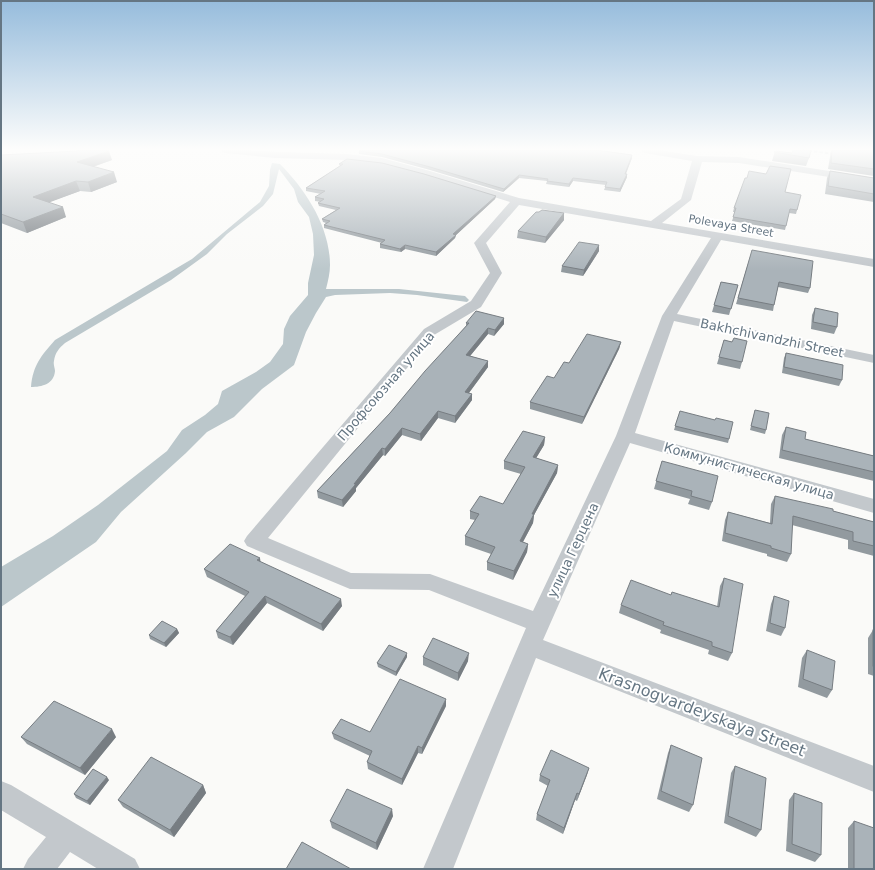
<svg xmlns="http://www.w3.org/2000/svg" width="875" height="870" viewBox="0 0 875 870" font-family="'DejaVu Sans',sans-serif">
<style>
.water{fill:#bbc7cb}
.lines{fill:none;stroke-linecap:round;stroke-linejoin:round}
.street{fill:#c3c8cc;fill-rule:evenodd}
.rail{stroke:#a2aab0;stroke-width:2;stroke-dasharray:3.5 2;stroke-linecap:butt}
.wall{fill:#929a9f}
.shaded-wall{fill:#777d82}
.building{fill:#aab3b9;stroke:#777d82}
.labels{text-anchor:middle;dominant-baseline:central;stroke-width:4;stroke-linejoin:round;paint-order:stroke}
.far-street-label{font-size:11px;fill:#657683;stroke:#fff}
.street-label{font-size:13px;fill:#657683;stroke:#fff}
.near-street-label{font-size:16px;fill:#657683;stroke:#fff}
</style>
<rect width="100%" height="100%" fill="#fafaf8"/>
<path class="water" d="M272,163L280,164C306,190 330,227 330,265C330,273 328,281 326,289H399L465,296L469,300L467,302L417,295L390,293L335,295L326,297L316,313L306,332L294,365L262,389L234,417L207,432L186,453L121,512L96,542L1,607V567L53,536L98,505L167,451L182,430L205,415L218,404L222,391L256,372L270,362L283,344L284,329L290,316L308,295V283L314,255L313,234L309,217L298,202L294,189L279,169L273,194L263,206L227,234L207,254L171,280L65,343C59,348 55,353 54,361C53,364 55,368 55,371C54,384 42,387 31,387C33,365 41,356 55,340L192,259L260,202L269,186L270,170Z"/>
<g class="lines">
<g class="street">
<path d="M221,150L347,154L382,158L430,171L519,198L651,221L681,199L692,161L645,153L642,152L641,150H659L697,156L739,157L874,178V184L739,163L702,162L691,200L662,223L874,259V267L721,240L677,314L874,355V363L674,321L635,433L874,499V513L630,443L543,640L874,766V792L536,658L453,869H423L526,628L429,590L350,589L247,546L244,541L247,536L424,329L471,301L490,273L474,243L510,202L424,175L382,164L347,160L275,158L225,153L222,152ZM519,205L711,238L662,316L616,436L533,611L430,574L351,573L268,538L434,335L481,307L502,273L486,243Z"/>
<path d="M1,781L11,785L135,859L140,869H98L70,852L57,869H23L28,859L46,837L1,810Z"/>
</g>
<path class="rail" d="M803,150L842,155"/>
</g>
<g class="wall">
<path d="M359,150H596L632,155V158L626,174L627,177L620,192L604,190L606,185L573,181L569,187L546,184L547,181L519,178L503,192L430,170L382,157L359,154Z"/>
<path d="M831,150H874V176L828,169Z"/>
<path d="M775,151L792,153L809,158L806,166L772,161Z"/>
<path d="M1,155L112,160L93,167L117,182L91,192L80,191L49,202L66,217L27,233L1,223Z"/>
<path d="M339,164L496,196L495,199L456,235L455,238L436,256L405,249L401,252L380,248V244L382,243L324,228V225L326,223L323,222L322,219L336,210L319,206L318,203L321,202L315,201V197L321,194L306,191V188L340,166Z"/>
<path d="M830,171L874,178V202L825,194L827,178Z"/>
<path d="M785,192L797,210L796,214L789,213L785,230L732,221L735,212H733L734,208Z"/>
<path d="M539,212L564,213V220L545,243L517,238L518,231Z"/>
<path d="M599,245V251L583,276L561,272L562,266Z"/>
<path d="M752,250L810,288L808,293L778,287L774,305L773,311L736,304Z"/>
<path d="M721,282L738,285L729,315L712,312Z"/>
<path d="M815,308L837,327L834,334L811,329L812,315Z"/>
<path d="M466,323L504,324L494,336L488,334L470,356L488,361V367L469,393L472,394V400L455,423L438,418L421,441L402,435L385,456L383,455L356,488V491L343,507L318,498L317,491L390,413L466,326Z"/>
<path d="M724,340L732,342L742,362L740,369L717,364Z"/>
<path d="M621,342L619,349L582,424L530,409V402L569,363Z"/>
<path d="M786,353L842,380L839,386L782,373L784,358Z"/>
<path d="M755,410L766,430L765,434L750,430Z"/>
<path d="M680,411L729,439L728,443L674,430Z"/>
<path d="M786,427L805,439L874,456V481L779,458L782,435Z"/>
<path d="M545,437L544,445L536,458L558,465L557,473L534,515L533,523L523,542L528,544L527,552L513,580L487,570V562L491,554L465,545V536L475,520L470,519V511L503,504L521,474L504,469V461Z"/>
<path d="M662,461L712,502L709,510L688,504L690,499L654,489Z"/>
<path d="M775,496L874,522V556L848,549V540L792,525L791,554L787,562L767,556V554L722,541L725,520L728,512L770,523L771,504Z"/>
<path d="M261,562L342,606L323,631L267,603L233,645L218,638L216,631L245,596L207,577L204,569Z"/>
<path d="M724,578L732,653L728,661L708,654L709,650L660,633L661,630L619,613L621,605L671,595L717,607L720,586Z"/>
<path d="M774,596L785,628L781,636L766,631L771,604Z"/>
<path d="M177,629L179,633L166,647L150,639L149,635Z"/>
<path d="M873,630H874V676L868,674V638Z"/>
<path d="M807,650L832,690L827,698L798,687L802,658Z"/>
<path d="M407,657L396,676L378,667L377,663Z"/>
<path d="M423,657L468,661L458,681L423,665Z"/>
<path d="M446,706L422,754L418,753L402,785L368,769L367,762L370,756L334,739L332,733L370,732Z"/>
<path d="M21,737H116L85,775L27,744Z"/>
<path d="M671,745L693,805L689,812L657,799L668,753Z"/>
<path d="M735,766L761,830L756,837L724,823L731,773Z"/>
<path d="M589,768L577,801L575,800L563,834L536,820L537,814L548,786L539,781L540,775Z"/>
<path d="M109,780L90,805L76,798L74,794Z"/>
<path d="M203,785L206,793L174,837L123,807L118,800Z"/>
<path d="M794,793L821,855L815,862L786,851L789,800Z"/>
<path d="M393,816L377,850L332,828L330,821Z"/>
<path d="M854,821L874,869H848V828Z"/>
</g>
<g class="shaded-wall">
<path d="M109,151L112,160L80,171L77,162Z"/>
<path d="M632,155V158L624,177L625,174Z"/>
<path d="M114,172L117,182L91,192L88,182Z"/>
<path d="M627,174V177L620,192V189Z"/>
<path d="M519,175V178L503,192L504,189Z"/>
<path d="M573,178V181L569,187V184Z"/>
<path d="M76,181L80,191L37,207L33,197Z"/>
<path d="M496,196L495,199L456,235L455,238L436,256V252L453,234Z"/>
<path d="M63,207L66,217L27,233L23,222Z"/>
<path d="M564,213V220L545,243L546,237Z"/>
<path d="M405,245V249L401,252L400,249Z"/>
<path d="M599,245V251L583,276L584,270Z"/>
<path d="M504,318V324L494,336L495,330Z"/>
<path d="M488,328V334L466,361V355Z"/>
<path d="M621,342L619,349L582,424L584,417Z"/>
<path d="M488,361V367L465,398V392Z"/>
<path d="M472,394V400L455,423V416Z"/>
<path d="M438,411V418L421,441L420,434Z"/>
<path d="M402,428V435L385,456V449Z"/>
<path d="M545,437L544,445L532,465L533,457Z"/>
<path d="M382,448L383,455L356,488V491L343,507L342,500L354,484Z"/>
<path d="M558,465L557,473L534,515L533,523L519,549L520,541L532,514Z"/>
<path d="M528,544L527,552L513,580L514,571Z"/>
<path d="M260,558L261,565L257,560Z"/>
<path d="M265,596L267,603L233,645L230,637Z"/>
<path d="M341,599L342,606L323,631L321,624Z"/>
<path d="M177,629L179,633L166,647L164,643Z"/>
<path d="M407,653V657L396,676V672Z"/>
<path d="M469,653L468,661L458,681V673Z"/>
<path d="M446,699V706L422,754V748Z"/>
<path d="M112,729L116,737L85,775L80,768Z"/>
<path d="M418,746V753L402,785V779Z"/>
<path d="M589,768L587,775L577,801L579,794Z"/>
<path d="M107,777L109,780L90,805L87,801Z"/>
<path d="M203,785L206,793L174,837L170,830Z"/>
<path d="M577,793L575,800L563,834L564,828Z"/>
<path d="M392,809L393,816L377,850L376,843Z"/>
</g>
<g class="building">
<path d="M77,150H105L109,151L77,162L114,172L88,182L76,181L33,197L63,207L23,222L1,214V155L77,151Z"/>
<path d="M361,150H596L632,155L625,174H627L620,189L605,187L607,182L573,178L569,184L547,181L548,179L519,175L504,189L430,167L382,154L359,151Z"/>
<path d="M793,150H811L809,158L774,152L775,151L792,153Z"/>
<path d="M832,150H874V169L831,163Z"/>
<path d="M347,159L382,163L424,174L496,196L453,234L456,235L436,252L405,245L400,249L380,244L385,240L324,225L330,221L322,219L340,208L318,203L324,199L315,197L325,191L306,188L343,164H339Z"/>
<path d="M770,166L791,169L785,192L801,195L797,210L790,209L786,226L733,217L736,208H734L745,178H747L749,171L766,174Z"/>
<path d="M830,171L874,178V194L828,186Z"/>
<path d="M542,210L564,213L546,237L518,231L536,212H539Z"/>
<path d="M579,242L599,245L584,270L562,266Z"/>
<path d="M752,250L813,261L810,288L779,282L774,305L738,298Z"/>
<path d="M721,282L738,285L731,309L714,305Z"/>
<path d="M815,308L838,313L837,327L813,322Z"/>
<path d="M476,311L504,318L495,330L488,328L466,355L488,361L465,392L472,394L455,416L438,411L420,434L402,428L385,449L382,448L354,484H356L342,500L317,491L390,413L425,371L469,323H466Z"/>
<path d="M587,334L621,342L584,417L530,402L547,376L554,378L564,362L569,363Z"/>
<path d="M734,338L747,341L742,362L719,357L724,340L732,342Z"/>
<path d="M786,353L843,365L842,380L784,367Z"/>
<path d="M755,410L769,413L766,430L751,426Z"/>
<path d="M680,411L715,420L716,418L733,422L729,439L675,426Z"/>
<path d="M786,427L806,432L805,439L874,456V472L782,450Z"/>
<path d="M523,431L545,437L533,457L558,465L532,514H534L520,541L528,544L514,571L487,562L495,547L465,536L479,514L470,511L480,496L503,504L525,467L504,461Z"/>
<path d="M662,461L718,476L712,502L691,496L692,491L656,481Z"/>
<path d="M775,496L833,509V511L874,522V546L853,541V532L793,516L791,554L771,548V546L725,533L728,512L772,524Z"/>
<path d="M230,544L260,558L257,560L341,599L321,624L265,596L230,637L216,631L249,592L204,569Z"/>
<path d="M724,578L743,584L732,653L712,646V642L663,625L664,622L621,605L631,580L671,595L672,592L719,607Z"/>
<path d="M774,596L789,601L785,628L770,623Z"/>
<path d="M162,621L177,629L164,643L149,635Z"/>
<rect x="873" y="630" width="1" height="36"/>
<path d="M433,638L469,653L458,673L423,657Z"/>
<path d="M389,645L407,653L396,672L377,663Z"/>
<path d="M807,650L835,661L832,690L803,679Z"/>
<path d="M400,679L446,699L422,748L418,746L402,779L367,762L372,751L332,733L341,719L370,732Z"/>
<path d="M54,701L112,729L80,768L21,737Z"/>
<path d="M671,745L702,758L693,805L661,791Z"/>
<path d="M551,750L589,768L579,794L577,793L564,828L537,814L550,780L540,775Z"/>
<path d="M151,757L203,785L170,830L118,800Z"/>
<path d="M735,766L766,778L761,830L728,816Z"/>
<path d="M93,769L107,777L87,801L74,794Z"/>
<path d="M347,789L392,809L376,843L330,821Z"/>
<path d="M794,793L822,803L821,855L792,844Z"/>
<path d="M854,821L874,828V869H854Z"/>
<path d="M302,842L351,869H286Z"/>
</g>
<linearGradient id="sky" x2="0" y2="1"><stop stop-color="#96bcdc"/><stop offset="0.55" stop-color="#fdfdfc"/><stop offset="1" stop-color="#fdfdfc" stop-opacity="0"/></linearGradient>
<rect width="875" height="271" fill="url(#sky)"/>
<g class="labels">
<g class="far-street-label">
<text transform="translate(731 226) rotate(10)">Polevaya Street</text>
</g>
<g class="street-label">
<text transform="translate(772 338) rotate(12)">Bakhchivandzhi Street</text>
<text transform="translate(386 386) rotate(-49)">Профсоюзная улица</text>
<text transform="translate(749 471) rotate(16)">Коммунистическая улица</text>
<text transform="translate(573 550) rotate(-65)">улица Герцена</text>
</g>
<g class="near-street-label">
<text transform="translate(702 712) rotate(21)">Krasnogvardeyskaya Street</text>
</g>
</g>
<rect width="875" height="870" fill="none" stroke="#657683" stroke-width="4"/>
</svg>
